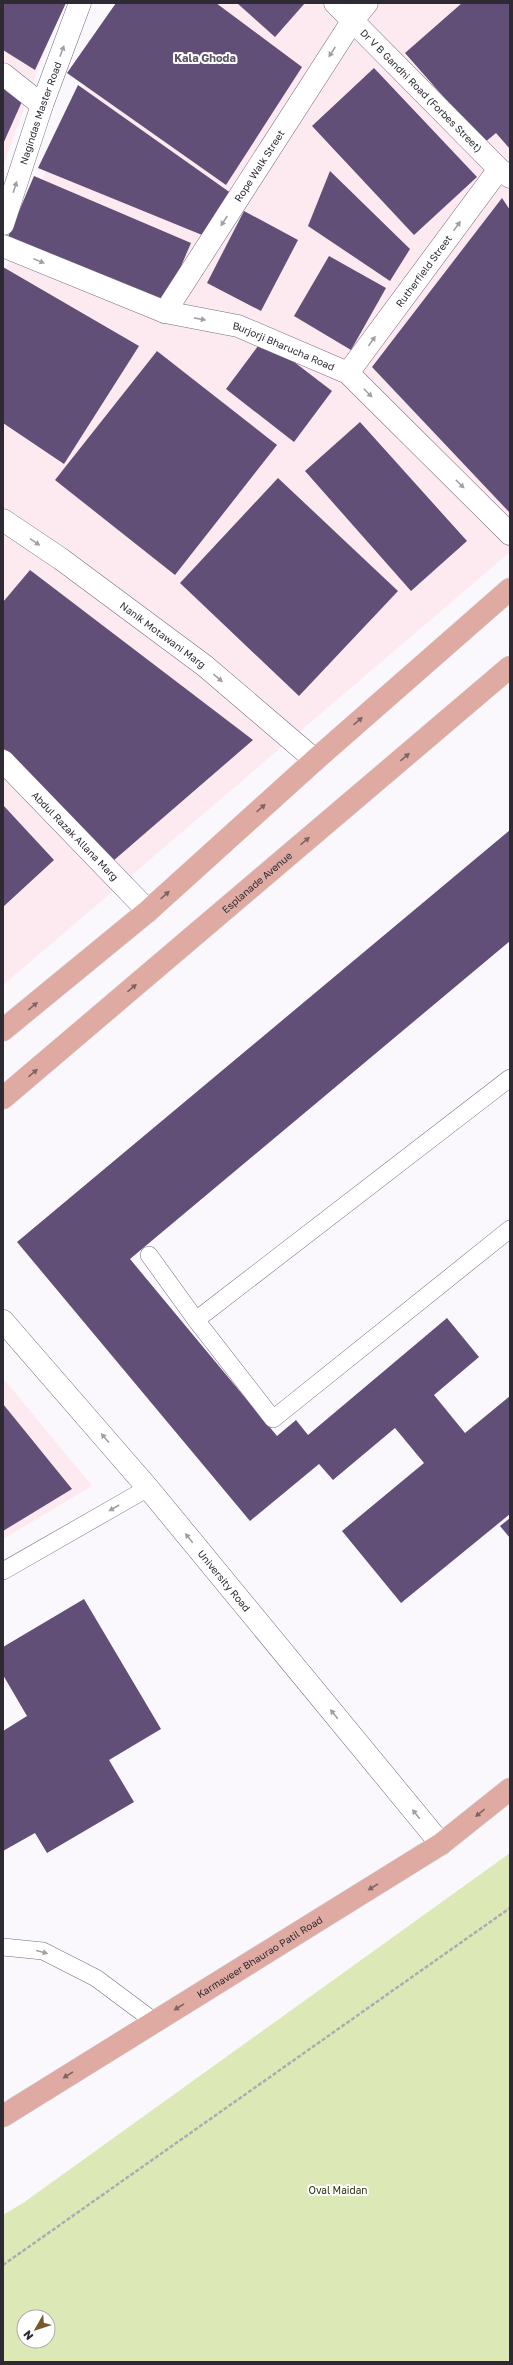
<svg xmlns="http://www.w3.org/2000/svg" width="513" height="2365" viewBox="0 0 513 2365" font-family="'Golos Text',sans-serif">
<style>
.commercial{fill:#fde9f0}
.green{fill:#dce9b7;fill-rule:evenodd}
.building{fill:#614f78}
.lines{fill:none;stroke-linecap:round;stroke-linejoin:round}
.service-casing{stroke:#766c83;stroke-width:18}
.minor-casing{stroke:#766c83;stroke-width:23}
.tertiary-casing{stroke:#766c83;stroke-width:23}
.primary-casing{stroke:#d5d4d6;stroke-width:23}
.path{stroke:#adabb2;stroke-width:2.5;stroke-dasharray:4 2;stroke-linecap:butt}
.service{stroke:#fff;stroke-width:17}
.minor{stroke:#fff;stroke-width:22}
.tertiary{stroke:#fff;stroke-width:22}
.primary{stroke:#dfaaa1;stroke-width:22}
.oneway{fill:#a19fa4}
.oneway2{fill:#7e6465}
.labels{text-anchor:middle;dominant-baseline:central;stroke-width:4;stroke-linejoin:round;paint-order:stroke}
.street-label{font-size:10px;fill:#2e2a34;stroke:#fff}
.park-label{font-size:10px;fill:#2d350f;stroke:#fff}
.neighbourhood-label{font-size:11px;font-weight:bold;fill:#5b5267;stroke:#fff}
</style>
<rect width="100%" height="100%" fill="#faf8fd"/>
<g class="commercial">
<path d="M3,3H62L3,166Z"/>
<path d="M123,3H510V552L3,985V276L57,144Z"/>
<path d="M3,1378L92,1486L3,1539Z"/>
</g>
<path class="green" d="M510,1853V2362H3V2215L23,2203ZM24,2317H48V2341H24Z"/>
<g class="building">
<path d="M3,3H66L35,70L3,50Z"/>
<path d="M116,3H216L302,67L226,185L67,73Z"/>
<path d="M237,3H305L275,37Z"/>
<path d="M462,3H510V149L496,133L484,143L405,53Z"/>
<path d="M374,68L477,177L414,235L312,126Z"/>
<path d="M78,85L235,196L207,237L38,168Z"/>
<path d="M3,88L24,97L3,144Z"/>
<path d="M330,171L410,249L390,281L308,226Z"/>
<path d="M34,176L191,243L164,306L7,239Z"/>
<path d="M502,198L510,210V513L372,367Z"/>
<path d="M244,211L298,240L261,311L207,283Z"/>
<path d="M329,256L386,288L351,350L294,316Z"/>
<path d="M3,267L139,346L64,464L3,423Z"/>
<path d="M272,345L332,391L294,442L226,389L258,346Z"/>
<path d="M157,351L277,445L175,575L55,480Z"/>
<path d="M360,422L467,541L411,591L305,471Z"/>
<path d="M278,478L398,591L299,696L180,583Z"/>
<path d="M30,570L253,740L113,861L3,748V602Z"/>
<path d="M3,805L54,860L3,907Z"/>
<path d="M510,830V941L130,1259L277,1436L296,1420L308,1435L447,1318L479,1357L434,1395L465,1433L510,1396V1514L401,1603L342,1531L424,1463L395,1428L333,1480L319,1464L250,1521L17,1242Z"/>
<path d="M3,1404L72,1489L3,1531Z"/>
<path d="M510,1518V1538L500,1526Z"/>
<path d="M84,1599L161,1729L109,1760L134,1802L47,1853L35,1833L3,1851V1731L27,1716L3,1675V1647Z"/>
</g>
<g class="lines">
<g class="service-casing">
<g id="service">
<path d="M149,1255L196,1320L273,1419L510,1229"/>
<path d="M196,1320L510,1078"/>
<path d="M3,1571L148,1488"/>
<path d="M3,1947L43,1951L96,1978L155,2022"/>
</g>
</g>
<g class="minor-casing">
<g id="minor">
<path d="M3,74L42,105"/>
<path id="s1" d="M3,224L42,105L80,3"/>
<path id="s2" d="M3,246L165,312L238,326L348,373L510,534"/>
<path id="s3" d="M165,312L353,20L367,3"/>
<path id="s4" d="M348,373L499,169"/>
<path id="s5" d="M3,520L61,559L205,666L315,760"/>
<path id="s6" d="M3,761L148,911"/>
<path id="s7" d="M3,1321L148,1488L441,1844"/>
</g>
</g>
<g class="tertiary-casing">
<g id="tertiary">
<path id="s8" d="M335,3L499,169L510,177"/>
</g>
</g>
<g class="primary-casing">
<g id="primary">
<path d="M3,1030L148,911L315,760L510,589"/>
<path id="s9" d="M3,1098L510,667"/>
<path id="s10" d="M3,2116L441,1844L510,1789"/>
</g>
</g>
<path class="path" d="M3,2265L510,1908"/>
<use href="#service" class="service"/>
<use href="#minor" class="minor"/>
<use href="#tertiary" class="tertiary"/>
<use href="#primary" class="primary"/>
</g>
<defs><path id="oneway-solid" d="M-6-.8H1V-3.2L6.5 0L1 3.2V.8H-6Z"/></defs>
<g class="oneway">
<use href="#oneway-solid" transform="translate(62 51) rotate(-70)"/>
<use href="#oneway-solid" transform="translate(332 52) rotate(123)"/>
<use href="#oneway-solid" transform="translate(15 187) rotate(-72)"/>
<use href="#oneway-solid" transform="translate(224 221) rotate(123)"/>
<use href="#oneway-solid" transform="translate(457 226) rotate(-54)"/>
<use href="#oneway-solid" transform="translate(39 261) rotate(22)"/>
<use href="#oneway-solid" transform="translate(200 319) rotate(11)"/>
<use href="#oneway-solid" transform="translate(372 341) rotate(-54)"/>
<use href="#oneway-solid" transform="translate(368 393) rotate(45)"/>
<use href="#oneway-solid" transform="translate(460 484) rotate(45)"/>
<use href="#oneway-solid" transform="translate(35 542) rotate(34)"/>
<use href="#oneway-solid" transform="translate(218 678) rotate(40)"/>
<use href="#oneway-solid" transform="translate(105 1438) rotate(-131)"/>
<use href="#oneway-solid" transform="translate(114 1508) rotate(150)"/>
<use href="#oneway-solid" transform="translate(189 1538) rotate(-129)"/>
<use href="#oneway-solid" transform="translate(334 1714) rotate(-129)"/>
<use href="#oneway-solid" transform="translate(416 1814) rotate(-129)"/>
<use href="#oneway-solid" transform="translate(42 1952) rotate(15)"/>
</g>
<g class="oneway2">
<use href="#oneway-solid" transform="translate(358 721) rotate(-41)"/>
<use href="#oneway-solid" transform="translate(405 757) rotate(-40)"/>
<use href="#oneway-solid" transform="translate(261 808) rotate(-42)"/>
<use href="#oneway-solid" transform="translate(305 841) rotate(-40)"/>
<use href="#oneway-solid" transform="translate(165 895) rotate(-42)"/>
<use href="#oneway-solid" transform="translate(132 988) rotate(-40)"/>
<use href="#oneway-solid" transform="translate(33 1006) rotate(-39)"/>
<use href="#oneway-solid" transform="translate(33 1073) rotate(-40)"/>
<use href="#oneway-solid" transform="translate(480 1813) rotate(141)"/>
<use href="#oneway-solid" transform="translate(373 1887) rotate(148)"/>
<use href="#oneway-solid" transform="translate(179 2007) rotate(148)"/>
<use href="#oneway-solid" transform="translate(68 2075) rotate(148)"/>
</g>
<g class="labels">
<g class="street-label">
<text stroke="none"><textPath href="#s8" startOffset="123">Dr V B Gandhi Road (Forbes Street)</textPath></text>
<text stroke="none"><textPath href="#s1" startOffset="117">Nagindas Master Road</textPath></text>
<text stroke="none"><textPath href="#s3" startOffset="174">Rope Walk Street</textPath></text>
<text stroke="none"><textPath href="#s4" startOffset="127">Rutherfield Street</textPath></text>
<text stroke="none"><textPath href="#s2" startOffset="299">Burjorji Bharucha Road</textPath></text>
<text stroke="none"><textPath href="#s5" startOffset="197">Nanik Motawani Marg</textPath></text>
<text stroke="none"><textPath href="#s6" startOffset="104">Abdul Razak Allana Marg</textPath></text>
<text stroke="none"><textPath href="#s9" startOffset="333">Esplanade Avenue</textPath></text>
<text stroke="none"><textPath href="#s7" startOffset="341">University Road</textPath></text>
<text stroke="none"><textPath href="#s10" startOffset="302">Karmaveer Bhaurao Patil Road</textPath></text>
</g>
<g class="park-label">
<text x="338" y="2190">Oval Maidan</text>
</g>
<g class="neighbourhood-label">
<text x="205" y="57">Kala Ghoda</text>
</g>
</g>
<rect width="513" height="2365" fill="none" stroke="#2e2a34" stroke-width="8"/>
<g transform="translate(36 2329) rotate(231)"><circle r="19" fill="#ffffff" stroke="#abaaae"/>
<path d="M0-3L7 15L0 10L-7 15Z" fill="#78592e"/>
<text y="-6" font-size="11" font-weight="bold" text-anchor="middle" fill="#2e2a34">N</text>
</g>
</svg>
